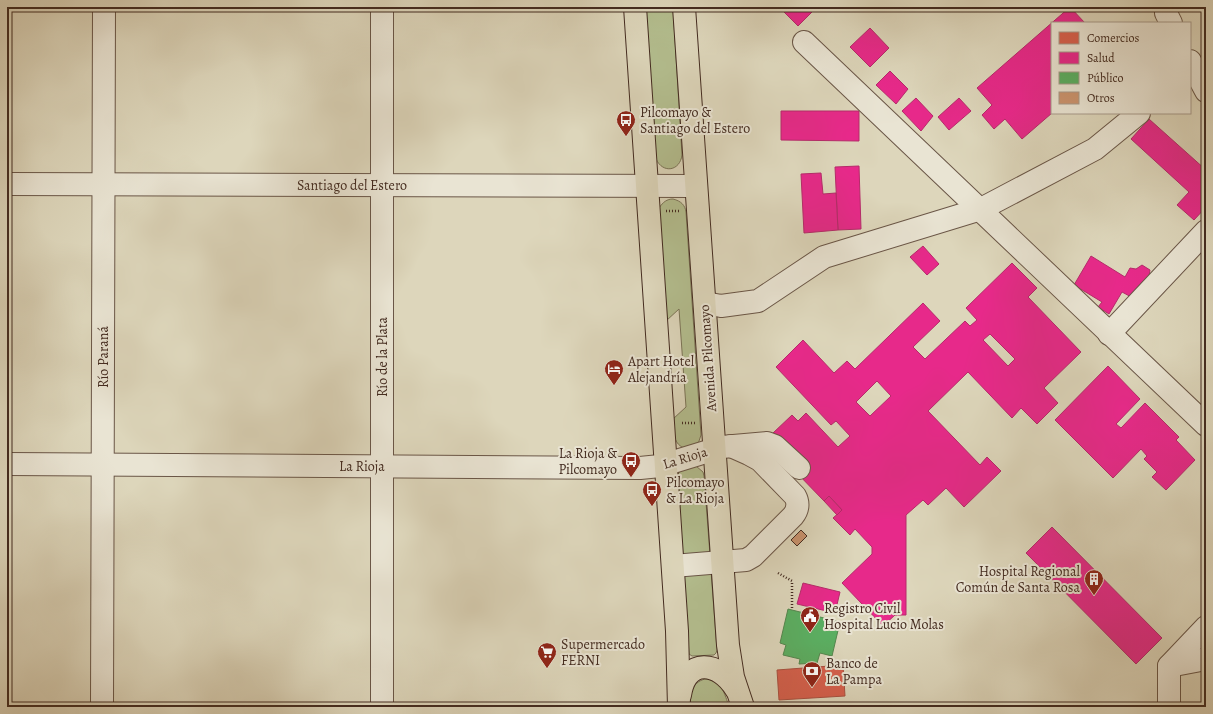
<svg xmlns="http://www.w3.org/2000/svg" width="1213" height="714" viewBox="0 0 1213 714" font-family="Alegreya,serif">
<style>
.green{fill:#b3bd8e;stroke:#7b7457}
.shops{fill:#d6604d;stroke:#aa5040}
.health{fill:#e7298a;stroke:#b62a6a;fill-rule:evenodd}
.public{fill:#5aae61;stroke:#53874e}
.building{fill:#ca936e;stroke:#432b20}
.lines{fill:none;stroke-linecap:round;stroke-linejoin:round}
.minor-casing{stroke:#6a5647;stroke-width:24}
.major-casing{stroke:#432b20;stroke-width:24}
.path{stroke:#432b20;stroke-width:2.5;stroke-dasharray:1 2;stroke-linecap:butt}
.minor{stroke:#e9e4d3;stroke-width:22}
.major{stroke:#ddd6bb;stroke-width:22}
.labels{text-anchor:middle;dominant-baseline:central;stroke-width:4;stroke-linejoin:round;paint-order:stroke}
.poi-label{font-size:14px;fill:#432b20;stroke:#e9e4d3;text-anchor:start}
.street-label{font-size:14px;fill:#432b20;stroke:#e9e4d3}
</style>
<rect width="100%" height="100%" fill="#ddd6bb"/>
<filter id="stains"><feTurbulence type="fractalNoise" baseFrequency=".005" numOctaves="4"/><feColorMatrix values="0 0 0 0 .2 0 0 0 0 .09 0 0 0 0 .02 0 0 0 .5 -.17"/></filter>
<radialGradient id="worn" r=".72"><stop offset=".6" stop-color="#630" stop-opacity="0"/><stop offset="1" stop-color="#630" stop-opacity=".3"/></radialGradient>
<g class="green">
<path d="M645,7H673L682,155C680,171 663,174 656,159Z"/>
<path d="M673,199C681,201 685,205 686,212L701,435L698,444L684,448C672,443 674,430 673,419L686,407L679,309L666,321L659,208C663,202 667,199 673,199Z"/>
<path d="M696,466L703,472L704,476L710,555L683,557L677,476L682,468Z"/>
<path d="M711,571L717,650L716,653L714,655L692,656L689,654L684,573Z"/>
<path d="M705,679C721,679 725,694 729,707H690C690,694 691,683 705,679Z"/>
</g>
<path class="shops" d="M843,665L845,696L779,700L777,670Z"/>
<g class="health">
<path d="M779,7H817L798,26Z"/>
<path d="M1070,7L1085,23H1052V113L1022,139L1005,119L994,129L982,115L992,105L977,88Z"/>
<path d="M870,28L889,48L870,67L850,47Z"/>
<path d="M890,71L908,89L896,104L876,85Z"/>
<path d="M916,98L933,116L921,131L902,111Z"/>
<path d="M959,98L971,111L949,130L938,117Z"/>
<path d="M781,111H859V141L781,140Z"/>
<path d="M1149,119L1206,170V207L1194,220L1177,205L1189,192L1131,139Z"/>
<path d="M859,166L861,229L838,230L835,167Z"/>
<path d="M821,173L823,194L836,193L838,230L804,233L801,174Z"/>
<path d="M923,246L939,264L927,275L910,257Z"/>
<path d="M1091,256L1125,277L1130,268L1136,269L1142,265L1150,270L1149,276L1135,299L1122,292L1109,314L1098,307L1102,302L1074,285Z"/>
<path d="M1012,263L1037,288L1028,297L1081,352L1044,388L1058,403L1037,424L1021,408L1012,418L968,372L928,411L980,465L987,457L1001,471L964,507L946,488L928,505L923,500L906,515V615H895L883,626L842,583L872,554V547L855,529L850,535L833,518L842,510L829,496L824,501L795,471L773,433L792,415L798,421L806,413L838,447L850,436L836,421L831,425L776,367L803,340L834,373L847,361L855,369L923,303L940,321L913,347L925,359L965,321L970,326L977,320L966,308ZM990,334L1015,359L1008,366L983,340ZM877,381L891,396L870,416L856,402Z"/>
<path d="M1108,366L1140,399L1116,424L1121,428L1145,403L1179,437L1176,440L1195,460L1166,490L1152,477L1157,472L1144,459L1147,456L1141,449L1113,478L1055,420Z"/>
<path d="M829,496L842,510L837,515L824,501Z"/>
<path d="M1052,527L1162,638L1136,664L1026,553Z"/>
<path d="M803,583L840,592L835,613L797,604Z"/>
</g>
<path class="public" d="M788,609L840,622L832,656L820,653L817,663L799,664L800,659L783,655L786,645L780,643Z"/>
<path class="building" d="M801,530L807,536L797,546L791,540Z"/>
<g class="lines">
<g class="minor-casing">
<g id="minor">
<path d="M1166,13L1171,23"/>
<path d="M804,42C939,169 1071,298 1206,425"/>
<path d="M1190,61L1206,91"/>
<path d="M7,184L696,186"/>
<path d="M705,303L721,306L758,301L824,257L981,209L1095,149L1139,113"/>
<path d="M1109,334L1206,231"/>
<path d="M7,464L640,468L660,466L722,447L767,443L775,446L799,468"/>
<path d="M673,566L746,560L753,556L793,516C798,510 799,503 795,496L760,460L749,454L731,446"/>
<path d="M1169,666L1206,659"/>
<path d="M102,707L104,7"/>
<path d="M382,707V7"/>
<path d="M1169,707V666L1206,627"/>
</g>
</g>
<g class="major-casing">
<g id="major">
<path d="M635,7L677,631L679,707"/>
<path d="M684,7L728,645L733,677L743,707"/>
<path d="M680,695C686,657 719,661 736,689"/>
</g>
</g>
<g class="path">
<path d="M666,211H679"/>
<path d="M682,423H695"/>
<path d="M778,573L792,581V610"/>
</g>
<use href="#minor" class="minor"/>
<use href="#major" class="major"/>
</g>
<defs>
<g id="bus-pin" transform="scale(1)"><path d="M0 17L-7.5 6A9.5 9.5 0 1 1 7.5 6Z" fill="#8f2418" stroke="#e9e4d3"/><path d="M-5-6H5V4H4V6H2V4H-2V6H-4V4H-5ZM-3.5-4V0h7V-4ZM-3.5 1.2v1.5H-2V1.2ZM2 1.2v1.5H3.5V1.2Z" fill="#fff"/></g>
<g id="hotel-pin" transform="scale(1)"><path d="M0 17L-7.5 6A9.5 9.5 0 1 1 7.5 6Z" fill="#8f2418" stroke="#e9e4d3"/><path d="M-6-4.5h1.5V1H6V5H4.5V3h-9V5H-6ZM-4 0a1.8 1.8 0 1 1 3.6 0ZM.5 0V-2.5h3Q6-2.5 6 0Z" fill="#fff"/></g>
<g id="building-pin" transform="scale(1)"><path d="M0 17L-7.5 6A9.5 9.5 0 1 1 7.5 6Z" fill="#8f2418" stroke="#e9e4d3"/><path d="M-4-6H4V6H1V3H-1V6H-4ZM-2.5-4.3h1.7v1.8h-1.7ZM.8-4.3h1.7v1.8H.8ZM-2.5-1h1.7V.8h-1.7ZM.8-1h1.7V.8H.8Z" fill="#fff"/></g>
<g id="civic-pin" transform="scale(1)"><path d="M0 17L-7.5 6A9.5 9.5 0 1 1 7.5 6Z" fill="#8f2418" stroke="#e9e4d3"/><path d="M-.6-6.5H3V-4.5H.6V-3L4-1V1h2V6H-6V1h2V-1L-.6-3ZM-1.2 2.5V6h2.4V2.5Z" fill="#fff"/></g>
<g id="supermarket-pin" transform="scale(1)"><path d="M0 17L-7.5 6A9.5 9.5 0 1 1 7.5 6Z" fill="#8f2418" stroke="#e9e4d3"/><path d="M-6-5.5h2.5l.6 2H6L4.5 2H-2.5L-4.4-4H-6ZM-1.5 3.2a1.3 1.3 0 1 0 .1 0ZM3 3.2a1.3 1.3 0 1 0 .1 0Z" fill="#fff"/></g>
<g id="bank-pin" transform="scale(1)"><path d="M0 17L-7.5 6A9.5 9.5 0 1 1 7.5 6Z" fill="#8f2418" stroke="#e9e4d3"/><path d="M-6-4H6V4H-6ZM0-2.3a2.3 2.3 0 1 0 0 4.6a2.3 2.3 0 1 0 0-4.6Z" fill="#fff"/></g>
</defs>
<g fill-rule="evenodd">
<use href="#bus-pin" x="626" y="120"/>
<use href="#hotel-pin" x="614" y="369"/>
<use href="#bus-pin" x="631" y="461"/>
<use href="#bus-pin" x="652" y="490"/>
<use href="#building-pin" x="1094" y="579"/>
<use href="#civic-pin" x="810" y="616"/>
<use href="#supermarket-pin" x="547" y="652"/>
<use href="#bank-pin" x="812" y="671"/>
</g>
<g class="labels">
<g class="poi-label">
<text x="640" y="112">Pilcomayo &amp;<tspan x="640" dy="16">Santiago del Estero</tspan></text>
<text x="628" y="361">Apart Hotel<tspan x="628" dy="16">Alejandría</tspan></text>
<text x="617" y="453" text-anchor="end">La Rioja &amp;<tspan x="617" dy="16">Pilcomayo</tspan></text>
<text x="666" y="482">Pilcomayo<tspan x="666" dy="16">&amp; La Rioja</tspan></text>
<text x="1080" y="571" text-anchor="end">Hospital Regional<tspan x="1080" dy="16">Común de Santa Rosa</tspan></text>
<text x="824" y="608">Registro Civil<tspan x="824" dy="16">Hospital Lucio Molas</tspan></text>
<text x="561" y="644">Supermercado<tspan x="561" dy="16">FERNI</tspan></text>
<text x="826" y="663">Banco de<tspan x="826" dy="16">La Pampa</tspan></text>
</g>
<g class="street-label">
<text x="352" y="185">Santiago del Estero</text>
<text transform="translate(103 357) rotate(-90)">Río Paraná</text>
<text transform="translate(382 357) rotate(-90)">Río de la Plata</text>
<text transform="translate(708 358) rotate(-94)">Avenida Pilcomayo</text>
<text transform="translate(685 458) rotate(-17)">La Rioja</text>
<text x="362" y="466">La Rioja</text>
</g>
</g>
<rect width="1213" height="714" fill="none" stroke="#ddd6bb" stroke-width="24"/>
<rect x="8" y="8" width="1197" height="698" fill="none" stroke="#432b20" stroke-width="2"/>
<rect x="12" y="12" width="1189" height="690" fill="none" stroke="#432b20"/>
<rect x="1051" y="22" width="140" height="92" fill="#e9e4d3" stroke="#a79a8b"/>
<rect x="1059" y="32" width="20" height="12" fill="#d6604d" stroke="#a79a8b"/>
<text x="1087" y="42" font-size="12" fill="#432b20">Comercios</text>
<rect x="1059" y="52" width="20" height="12" fill="#e7298a" stroke="#a79a8b"/>
<text x="1087" y="62" font-size="12" fill="#432b20">Salud</text>
<rect x="1059" y="72" width="20" height="12" fill="#5aae61" stroke="#a79a8b"/>
<text x="1087" y="82" font-size="12" fill="#432b20">Público</text>
<rect x="1059" y="92" width="20" height="12" fill="#ca936e" stroke="#a79a8b"/>
<text x="1087" y="102" font-size="12" fill="#432b20">Otros</text>
<rect width="100%" height="100%" filter="url(#stains)"/>
<rect width="100%" height="100%" fill="url(#worn)"/>
</svg>
